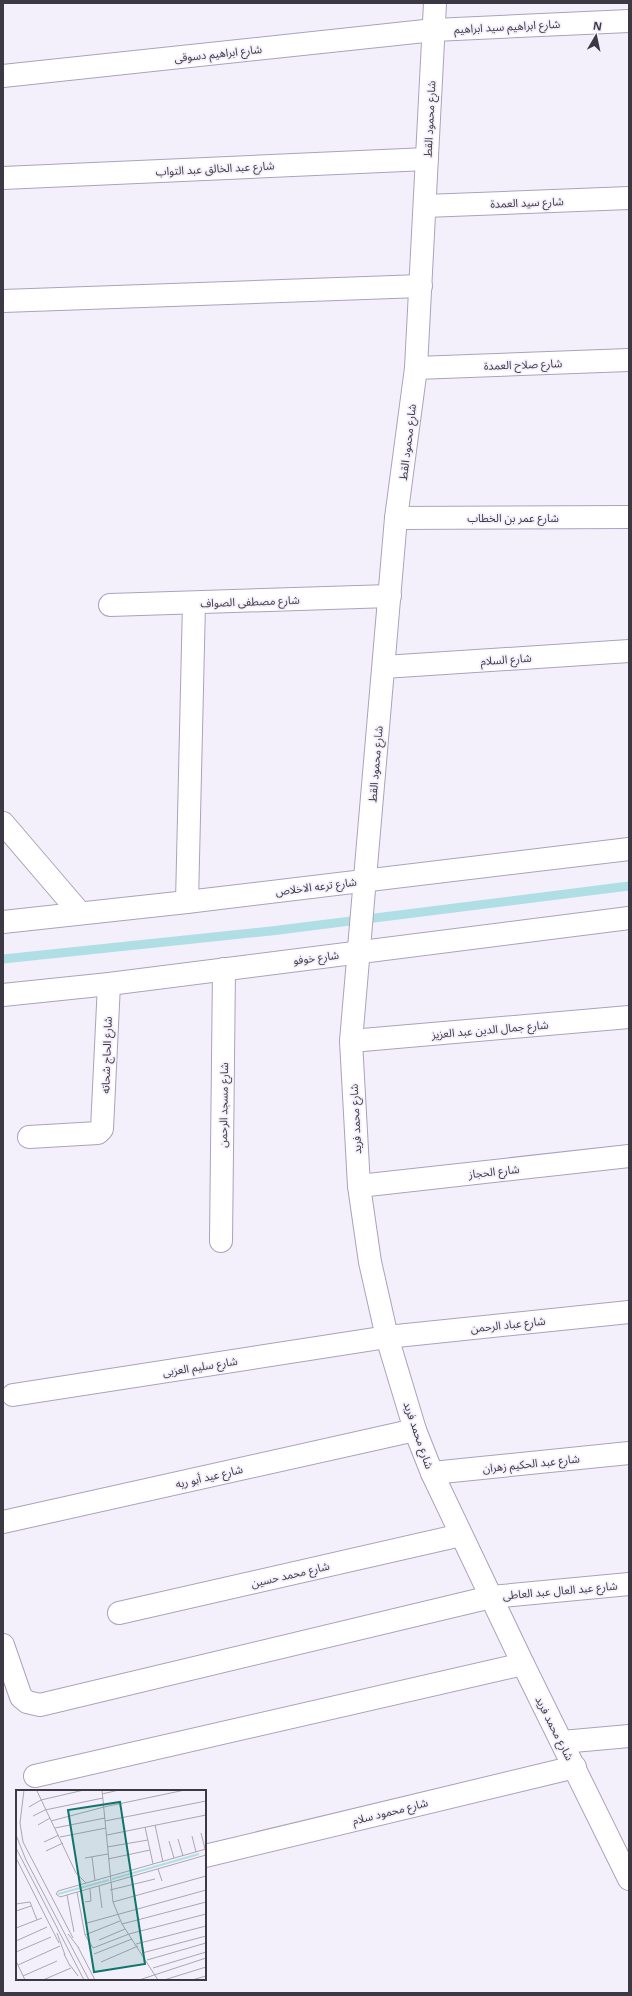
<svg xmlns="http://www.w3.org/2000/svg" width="632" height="1996" viewBox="0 0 632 1996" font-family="'Open Sans','Noto Sans Arabic',sans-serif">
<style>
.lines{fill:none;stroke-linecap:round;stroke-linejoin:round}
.stream{stroke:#afdfe4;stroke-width:9}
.minor-casing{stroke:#aba2bd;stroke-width:24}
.minor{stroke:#fff;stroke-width:22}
.labels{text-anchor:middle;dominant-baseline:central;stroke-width:3.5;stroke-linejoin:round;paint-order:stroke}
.street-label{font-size:11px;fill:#3d3944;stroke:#f4f0fb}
.inset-river{fill:none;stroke:#afdfe4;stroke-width:2}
.inset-road{fill:none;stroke:#aba7b2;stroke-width:1}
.view{fill:#0f766e;fill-opacity:0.15;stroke:#0f766e;stroke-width:2}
.inset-edge{fill:none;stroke:#3d3944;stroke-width:2}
</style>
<rect width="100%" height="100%" fill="#f4f0fb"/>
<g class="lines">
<path class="stream" d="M3,959L271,931L629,886"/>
<g class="minor-casing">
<g id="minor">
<path d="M435,3L416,368L396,518L351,1041L359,1186L370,1262L387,1337L415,1430L432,1473L523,1664L629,1879"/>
<path d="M3,76L434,30L629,21"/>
<path d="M3,178L427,159"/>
<path d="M425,206L629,198"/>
<path d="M3,301L421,286"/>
<path d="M416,368L629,360"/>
<path d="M396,518L629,517"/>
<path d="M110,605L390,596"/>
<path d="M384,667L629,651"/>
<path d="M3,823L80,913"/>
<path d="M187,902L194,603"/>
<path d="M3,922L187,902L629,849"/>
<path d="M3,995L109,984L629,918"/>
<path d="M351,1041L629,1017"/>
<path d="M29,1137L98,1133L102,1129L109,984"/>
<path d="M359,1186L629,1156"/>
<path d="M221,1241L224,969"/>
<path d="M13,1395L387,1337L629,1312"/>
<path d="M432,1473L629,1453"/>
<path d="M3,1522L415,1430"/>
<path d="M119,1613L461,1535"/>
<path d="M3,1645L21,1697L27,1702L40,1705L491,1597L629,1584"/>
<path d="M562,1742L629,1736"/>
<path d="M35,1776L523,1664"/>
<path d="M205,1856L575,1767"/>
</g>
</g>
<use href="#minor" class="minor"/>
</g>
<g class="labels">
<g class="street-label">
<text transform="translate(507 26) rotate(-3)">شارع ابراهيم سيد ابراهيم</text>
<text transform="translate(218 53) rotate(-6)">شارع ابراهيم دسوقى</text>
<text transform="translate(429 119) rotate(-87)">شارع محمود القط</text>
<text transform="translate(215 168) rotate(-3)">شارع عبد الخالق عبد التواب</text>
<text transform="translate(527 202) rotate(-2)">شارع سيد العمدة</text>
<text transform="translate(523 364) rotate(-2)">شارع صلاح العمدة</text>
<text transform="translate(407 442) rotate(-83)">شارع محمود القط</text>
<text x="513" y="517">شارع عمر بن الخطاب</text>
<text transform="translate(250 601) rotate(-2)">شارع مصطفى الصواف</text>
<text transform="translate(506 659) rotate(-4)">شارع السلام</text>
<text transform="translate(375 764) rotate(-85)">شارع محمود القط</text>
<text transform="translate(316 886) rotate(-7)">شارع ترعه الاخلاص</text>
<text transform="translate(316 957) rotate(-7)">شارع خوفو</text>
<text transform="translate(490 1029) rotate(-5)">شارع جمال الدين عبد العزيز</text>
<text transform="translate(106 1055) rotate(-88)">شارع الحاج شحاته</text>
<text transform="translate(223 1105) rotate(-89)">شارع مسجد الرحمن</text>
<text transform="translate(355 1119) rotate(-93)">شارع محمد فريد</text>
<text transform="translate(494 1171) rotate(-6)">شارع الحجاز</text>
<text transform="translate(508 1324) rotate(-6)">شارع عباد الرحمن</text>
<text transform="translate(200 1366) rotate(-9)">شارع سليم العزبى</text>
<text transform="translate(419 1435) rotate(71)">شارع محمد فريد</text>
<text transform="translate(531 1463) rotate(-6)">شارع عبد الحكيم زهران</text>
<text transform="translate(209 1476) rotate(-13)">شارع عيد أبو ريه</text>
<text transform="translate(290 1574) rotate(-13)">شارع محمد حسين</text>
<text transform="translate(560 1590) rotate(-5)">شارع عبد العال عبد العاطى</text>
<text transform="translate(555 1728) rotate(63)">شارع محمد فريد</text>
<text transform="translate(390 1811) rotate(-14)">شارع محمود سلام</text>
</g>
</g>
<g transform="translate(16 1790)">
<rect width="190" height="190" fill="#f4f0fb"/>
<path class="inset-river" d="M96,89L183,64M42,104L93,90"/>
<path class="inset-road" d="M8,0L4,33L7,52L57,148M24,0L21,1L60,83L70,93M86,0L97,112L106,134L142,190M86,4L103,0M13,17L25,10L68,0M17,26L29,20L87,8M35,31L88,17L169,0M89,31L190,11M22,35L34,28M139,35L147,72M129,37L137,74M39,38L89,28M185,43L189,59M0,45L10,70L73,190M91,45L190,25M176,46L180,62M44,47L90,38M162,49L167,66M153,51L158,68M28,52L43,45M91,57L132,50M0,58L68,190M190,59L42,101L40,104L44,107L190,65M30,61L47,53M76,67L79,91M0,68L43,153M69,68L92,64M92,69L134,60M142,79L146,91M83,96L86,118M94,100L139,89M61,102L69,145L77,158L113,144L190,124M51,105L58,142M69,112L75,111L74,99M97,112L190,86M0,114L14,112L21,130M0,121L15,116M71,133L190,100M106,134L190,112M0,138L26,128M41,143L49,165M52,144L63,158M69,145L104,131M83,150L109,139M0,151L31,137M120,154L190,136M62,157L79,190M0,162L35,147M126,163L190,146M48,164L54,176M78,164L116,149M131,170L190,153M0,171L9,190M85,172L122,156M2,175L44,156M54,175L62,186M137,178L190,162M7,186L41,171M27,190L55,178M123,190L190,168M148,190L190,177M176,190L190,186"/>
<path class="view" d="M104,12L129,174L78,182L52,20Z"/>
<rect width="190" height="190" class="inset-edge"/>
</g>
<rect width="632" height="1996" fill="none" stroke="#3d3944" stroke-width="8"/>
<g transform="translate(596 36) rotate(9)" stroke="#f4f0fb" stroke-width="3" paint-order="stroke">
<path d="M0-3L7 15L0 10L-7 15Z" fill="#3d3944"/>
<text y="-6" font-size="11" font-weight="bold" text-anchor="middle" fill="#3d3944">N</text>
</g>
</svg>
